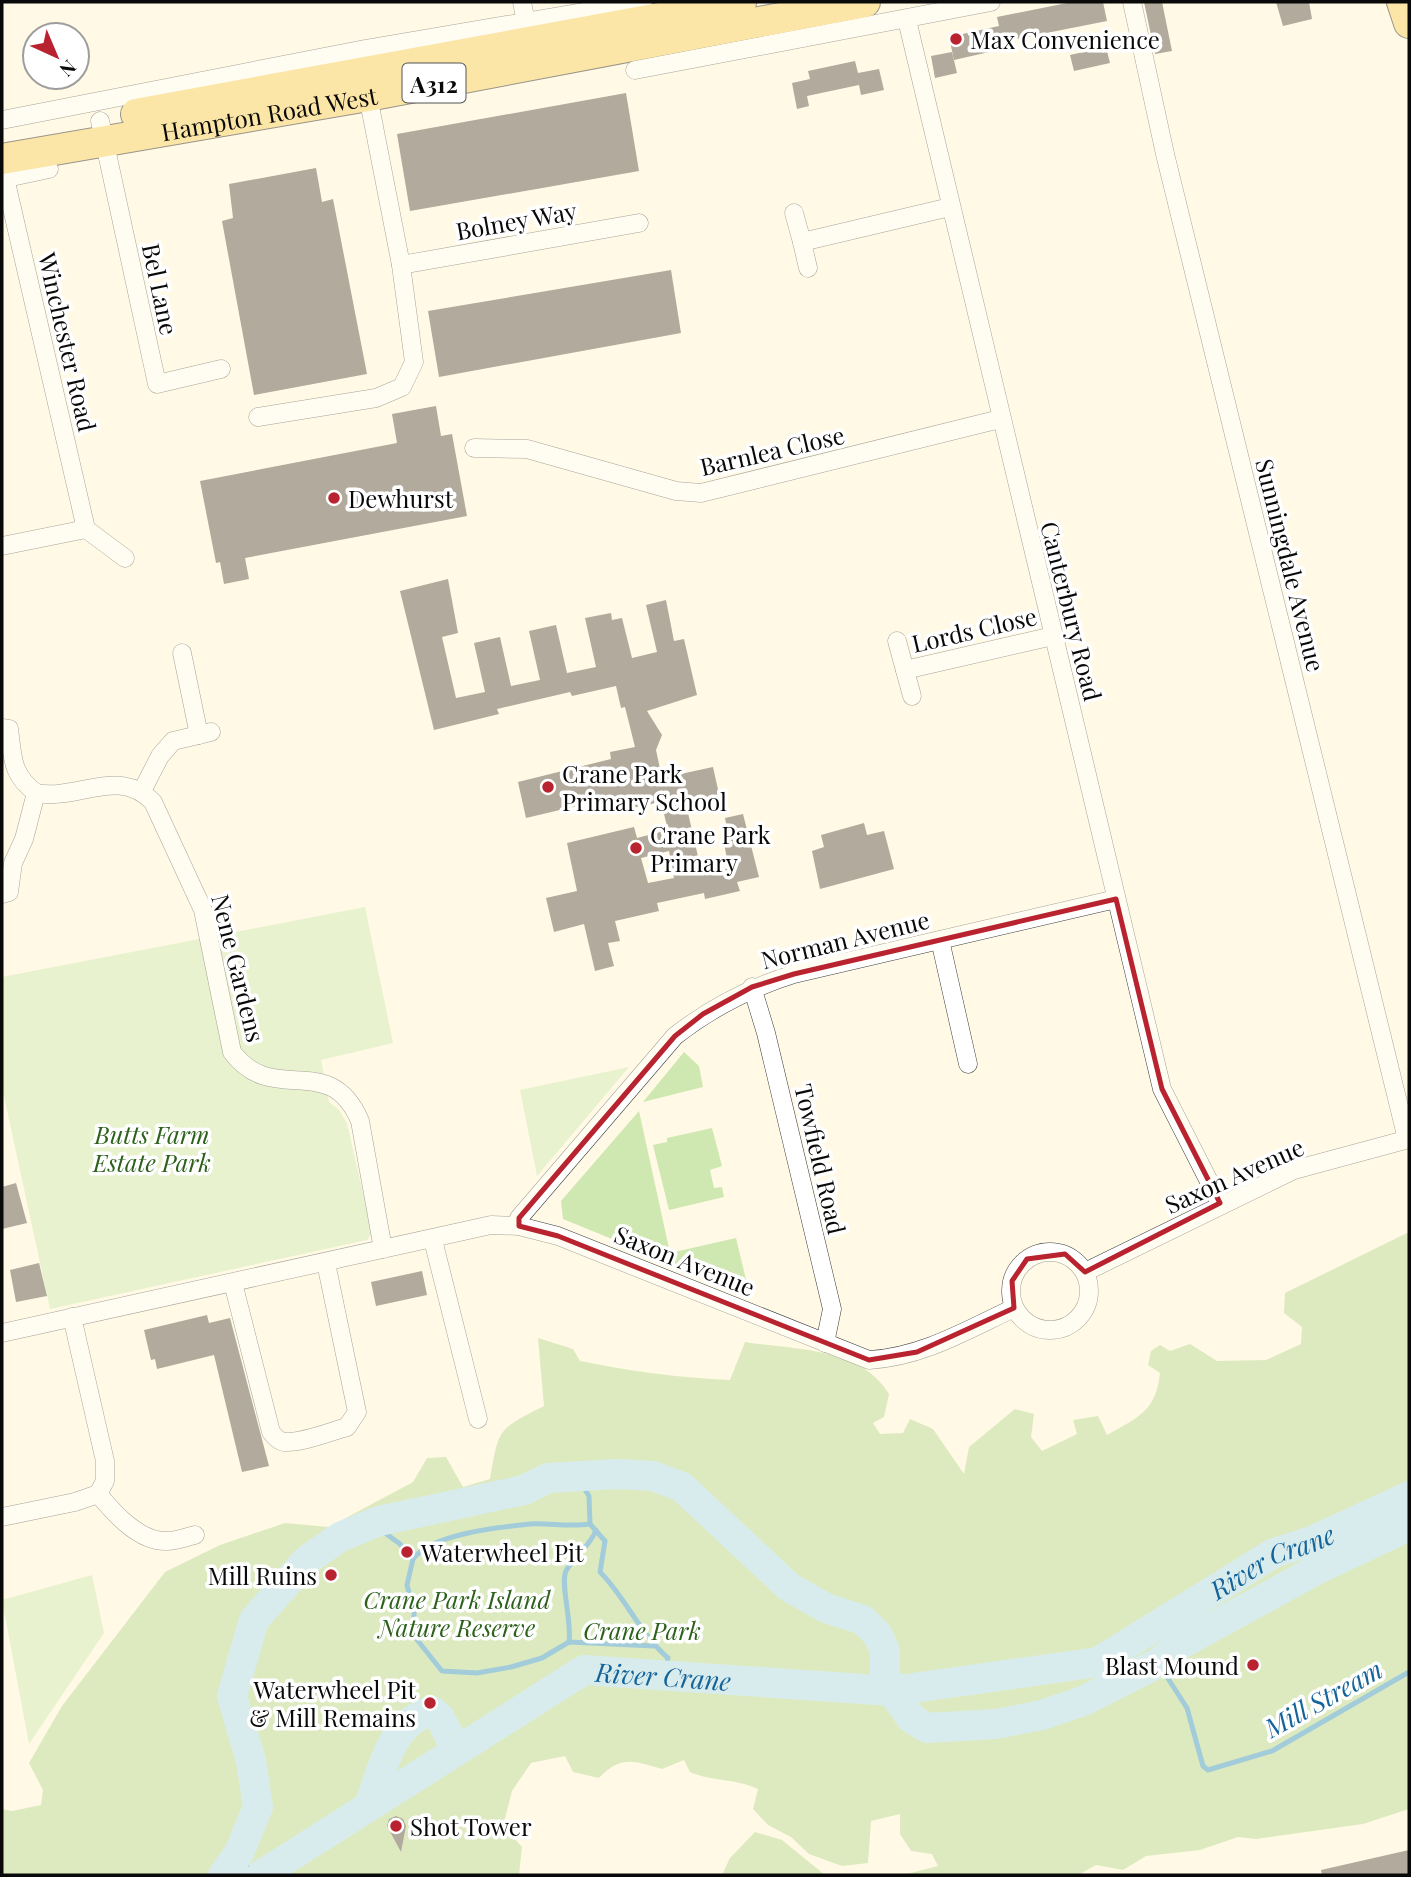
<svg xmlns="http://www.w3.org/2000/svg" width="1411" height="1877" viewBox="0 0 1411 1877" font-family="'Playfair Display',serif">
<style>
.green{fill:#cfe8b1}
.forest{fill:#b3d891}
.water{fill:#abdcf6;stroke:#3294cd;stroke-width:2}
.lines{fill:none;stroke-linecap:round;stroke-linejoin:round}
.stream{stroke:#3294cd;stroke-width:5}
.river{stroke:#abdcf6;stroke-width:30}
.building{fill:#524a46;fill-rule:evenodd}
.minor-casing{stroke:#3c3c3c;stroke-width:19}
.primary-casing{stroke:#1a1a1a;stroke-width:32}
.minor{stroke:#fff;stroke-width:18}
.primary{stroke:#f9ce5c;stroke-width:30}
.marked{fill:none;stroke:#b8232f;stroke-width:5;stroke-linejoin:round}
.poi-dot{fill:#b8232f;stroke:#fff;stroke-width:2.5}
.labels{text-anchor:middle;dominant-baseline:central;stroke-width:7;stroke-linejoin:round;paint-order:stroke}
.shield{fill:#fff;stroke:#535353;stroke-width:2}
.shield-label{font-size:23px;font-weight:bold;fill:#090909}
.poi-label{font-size:24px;fill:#090909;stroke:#fff;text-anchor:start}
.street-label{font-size:24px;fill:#090909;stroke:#fff}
.park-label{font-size:24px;font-style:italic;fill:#2c601b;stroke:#fff}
.water-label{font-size:26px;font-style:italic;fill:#14649a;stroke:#fff}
</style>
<rect width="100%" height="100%" fill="#fff9e6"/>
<g class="green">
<path d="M365,907L393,1043L321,1060L329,1102L339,1110L347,1123L372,1233L367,1240L50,1309L2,1087V977Z"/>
<path d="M684,1052L699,1066L703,1087L643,1102Z"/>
<path d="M629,1067L537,1176L520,1090Z"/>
<path d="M639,1111L670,1253L736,1238L747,1284L742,1292L563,1219L561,1201Z"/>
<path d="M712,1128L722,1166L710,1170L714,1188L722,1187L724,1197L669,1210L653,1145L667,1142V1138Z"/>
<path d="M92,1575L104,1633L29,1744L2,1600Z"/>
</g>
<g class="forest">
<path d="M1409,1232V1809L1363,1824L1256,1839L1238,1837L1200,1850L1146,1856L1123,1870L1096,1865L1078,1875H903L938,1866L932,1854L911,1851L900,1834V1814L871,1821L868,1863L842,1866L809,1854L791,1837L768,1825L753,1809L758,1789C735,1778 713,1782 690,1772L684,1760L662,1769C634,1761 621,1755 599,1778L573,1772L565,1756L531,1763L512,1791L503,1826L522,1847L519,1875H2V1809L12,1811L41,1805L43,1790L29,1763L62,1706L165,1572L220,1545L285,1523L329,1527L413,1482L427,1458L446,1457L463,1487L490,1479C499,1428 497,1430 544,1406L538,1338L573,1349L580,1361C630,1371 679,1378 730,1380L745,1342C794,1350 861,1347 889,1394L884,1417L873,1423L880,1434L903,1433L910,1419L933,1429L964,1474L969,1447L1015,1409L1034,1414L1031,1437L1042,1451L1077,1434L1073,1420L1098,1416L1107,1435C1139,1417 1156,1411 1160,1373L1148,1365L1151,1351L1160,1345L1170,1351L1190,1344L1217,1361L1266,1360L1301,1344L1302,1327L1284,1313L1285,1293Z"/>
<path d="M755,1832L782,1840L825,1875H722L730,1858Z"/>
</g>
<path class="water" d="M235,1851L257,1875H213Z"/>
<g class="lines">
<g class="stream">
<path d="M577,1477L589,1496L590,1524L605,1541L600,1572C626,1598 640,1634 668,1658L666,1666"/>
<path d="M373,1524L400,1544L413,1559L407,1585L414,1612V1636L442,1671L477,1673L511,1667L542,1658L569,1642L654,1646"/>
<path d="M413,1559C431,1534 500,1527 530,1524C550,1523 569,1527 590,1524"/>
<path d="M569,1642C572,1622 560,1582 566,1571C574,1556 590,1547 596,1530"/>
<path d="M1158,1663L1187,1708L1203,1766L1208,1770L1272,1751L1409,1672"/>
</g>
<g class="river">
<path d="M369,1806C382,1771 390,1722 432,1711L440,1718L457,1751"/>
<path d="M223,1875L239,1853L258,1807L251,1761L232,1696L254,1620L307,1560L340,1537L379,1521L524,1490L548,1478L617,1474L653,1476L682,1487L789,1587L826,1608L863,1620L878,1635L885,1651V1674L892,1691L911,1718L927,1728L996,1724L1042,1715L1083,1701L1158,1663L1179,1645L1316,1570L1409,1526"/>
<path id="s1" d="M261,1875L584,1670L892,1691L1098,1662L1274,1553L1312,1541L1409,1496"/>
</g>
</g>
<g class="building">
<path d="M1072,2H1103L1107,21L996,43L998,50L954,60L949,37L999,26L997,17Z"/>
<path d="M1144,2H1162L1172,51L1155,54Z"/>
<path d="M1276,2H1309L1312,19L1283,26Z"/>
<path d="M1106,47L1110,63L1074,71L1070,55Z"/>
<path d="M952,52L957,73L935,78L931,56Z"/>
<path d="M855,61L858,73L879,69L884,90L861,95L859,85L807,96L809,106L797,109L792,83L810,79L808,71Z"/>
<path d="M626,93L639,171L410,211L397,134Z"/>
<path d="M316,168L322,202L333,199L367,374L254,395L222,221L233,218L229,184Z"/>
<path d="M671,270L681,333L439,377L428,311Z"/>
<path d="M436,406L441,436L452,434L467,516L245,558L249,579L224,584L220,562L216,563L200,481L397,443L392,414Z"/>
<path d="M448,579L458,633L442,637L456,698L485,692L474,643L500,637L511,686L540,680L529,631L556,625L567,673L596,667L585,618L611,613L612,620L622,618L632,658L657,652L646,605L666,600L674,641L684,639L697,695L647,711L662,735L656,750L662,778L713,767L719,794L686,804L702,874L729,868L724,844L730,843L725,818L743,814L759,877L737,882L740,891L705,899L704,893L657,903L659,911L615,921L620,941L608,943L614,966L595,971L584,924L554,932L546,898L577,891L567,843L634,827L637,838L668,830L661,802L622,810L619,796L526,818L518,782L611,759L610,752L635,747L625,707L621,708L616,686L572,696L570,692L497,709L499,714L434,730L400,591ZM669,851L674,878L648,883L641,858Z"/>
<path d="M864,823L867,835L884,831L894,869L820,889L812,851L824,847L821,835Z"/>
<path d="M16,1183L27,1223L2,1229V1187Z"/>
<path d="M39,1263L47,1296L16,1302L10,1270Z"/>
<path d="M422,1271L427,1295L376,1306L371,1282Z"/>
<path d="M207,1315L209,1323L230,1318L269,1466L242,1472L214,1355L157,1369L155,1359L151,1360L144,1330Z"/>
<path d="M396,1816L403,1819L406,1826L401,1852L387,1826L389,1819Z"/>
<path d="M1409,1850V1875H1322L1321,1870Z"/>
</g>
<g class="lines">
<g class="minor-casing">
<g id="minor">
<path d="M522,2L528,33"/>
<path d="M1132,2L1165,154L1407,1139"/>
<path d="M907,20L1162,1089L1220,1203"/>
<path d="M635,70L991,2"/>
<path d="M2,120L365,49L643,2"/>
<path d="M100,121L157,384L221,369"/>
<path d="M2,165L86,529L125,558"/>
<path d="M2,179L49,169"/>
<path d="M794,213L802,242"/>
<path d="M401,265L639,223"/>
<path d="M808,268L802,242L950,207"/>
<path d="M258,417L376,398L402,387L414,362L401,265L368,96L371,87"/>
<path d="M474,448L527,449L676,491L701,493L1000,419"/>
<path d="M2,546L86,529"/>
<path d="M897,641L912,696"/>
<path d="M182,653L199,735"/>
<path d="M905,670L1053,636"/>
<path d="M2,728L9,729C13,758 11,774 36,793L24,839L13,863L9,892L2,894"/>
<path d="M142,791L160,756L173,741L211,732"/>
<path d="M36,793C79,801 118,766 153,802L203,910L232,1052C274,1108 329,1049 360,1121L383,1249"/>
<path d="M940,940L968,1064"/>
<path d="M752,987L766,1033L832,1309L825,1343"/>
<path d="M519,1226V1218L675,1036C712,1007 749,988 794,974L1116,899"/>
<path d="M433,1240L478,1419"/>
<circle cx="1050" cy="1291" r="39"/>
<path d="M1085,1272L1294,1170L1409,1139"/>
<path d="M233,1283L271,1432C274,1436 278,1441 284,1442C303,1443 329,1432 347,1427L357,1412L326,1263"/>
<path d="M2,1333L491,1225L519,1226L558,1236L869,1360C922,1357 967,1330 1014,1308"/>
<path d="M98,1494C114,1513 139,1542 167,1541C176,1541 186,1537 195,1535"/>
<path d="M2,1517L75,1502L98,1494L105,1481V1461L72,1317"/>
</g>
</g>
<g class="primary-casing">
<g id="primary">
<path d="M1402,2L1409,23"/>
<path d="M136,114L741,3"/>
<path id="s2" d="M2,159L368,96L865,2"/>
</g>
</g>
<use href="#minor" class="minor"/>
<use href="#primary" class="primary"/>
</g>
<path d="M0 0H1411V1877H0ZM1116,899L1162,1089L1220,1203L1085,1272L1065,1254L1027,1259L1012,1281L1014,1308L917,1352L869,1360L558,1236L519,1226V1218L675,1036L703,1014L752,987L794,974Z" fill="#fff9e6" fill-opacity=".55" fill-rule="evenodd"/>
<path class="marked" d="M1116,899L1162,1089L1220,1203L1085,1272L1065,1254L1027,1259L1012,1281L1014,1308L917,1352L869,1360L558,1236L519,1226V1218L675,1036L703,1014L752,987L794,974Z"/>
<g class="poi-dot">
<circle cx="956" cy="39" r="7"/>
<circle cx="334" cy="498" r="7"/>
<circle cx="548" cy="787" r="7"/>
<circle cx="636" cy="848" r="7"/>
<circle cx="407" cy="1552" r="7"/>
<circle cx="331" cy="1575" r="7"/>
<circle cx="1253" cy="1665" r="7"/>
<circle cx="430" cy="1703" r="7"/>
<circle cx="396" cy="1826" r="7"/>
</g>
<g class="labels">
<rect class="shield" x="402.5" y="63.5" width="63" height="39" rx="5"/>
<g class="shield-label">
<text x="434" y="83">A312</text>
</g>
<g class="poi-label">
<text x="970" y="39">Max Convenience</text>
<text x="348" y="498">Dewhurst</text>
<text x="562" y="773">Crane Park<tspan x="562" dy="28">Primary School</tspan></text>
<text x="650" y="834">Crane Park<tspan x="650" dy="28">Primary</tspan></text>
<text x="421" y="1552">Waterwheel Pit</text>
<text x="317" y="1575" text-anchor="end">Mill Ruins</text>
<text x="1239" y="1665" text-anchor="end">Blast Mound</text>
<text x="416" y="1689" text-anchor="end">Waterwheel Pit<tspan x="416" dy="28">&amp; Mill Remains</tspan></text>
<text x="410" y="1826">Shot Tower</text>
</g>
<g class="street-label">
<text stroke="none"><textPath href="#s2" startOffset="271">Hampton Road West</textPath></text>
<text transform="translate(516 220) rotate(-10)">Bolney Way</text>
<text transform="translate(161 289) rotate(78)">Bel Lane</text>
<text transform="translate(68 342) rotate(77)">Winchester Road</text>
<text transform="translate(772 450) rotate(-13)">Barnlea Close</text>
<text transform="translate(1291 565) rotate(76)">Sunningdale Avenue</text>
<text transform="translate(1072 611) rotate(76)">Canterbury Road</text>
<text transform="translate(974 629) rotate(-13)">Lords Close</text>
<text transform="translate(845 939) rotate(-14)">Norman Avenue</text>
<text transform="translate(239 968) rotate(76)">Nene Gardens</text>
<text transform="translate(821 1159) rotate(77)">Towfield Road</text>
<text transform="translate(1234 1175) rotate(-24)">Saxon Avenue</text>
<text transform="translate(685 1260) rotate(22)">Saxon Avenue</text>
</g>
<g class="park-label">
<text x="152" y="1134">Butts Farm<tspan x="152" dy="28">Estate Park</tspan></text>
<text x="457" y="1599">Crane Park Island<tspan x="457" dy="28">Nature Reserve</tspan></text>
<text x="642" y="1630">Crane Park</text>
</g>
<g class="water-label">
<text stroke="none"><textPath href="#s1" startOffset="1101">River Crane</textPath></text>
<text stroke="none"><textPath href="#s1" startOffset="462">River Crane</textPath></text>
<text transform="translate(1323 1698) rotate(-29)">Mill Stream</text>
</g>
</g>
<rect width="1411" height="1877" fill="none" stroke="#090909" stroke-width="7"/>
<g transform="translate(56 56) rotate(136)"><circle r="33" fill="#ffffff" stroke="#9d9d9d" stroke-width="2"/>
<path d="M0-5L12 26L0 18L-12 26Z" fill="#b8232f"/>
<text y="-10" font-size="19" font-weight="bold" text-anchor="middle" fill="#090909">N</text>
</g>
</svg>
